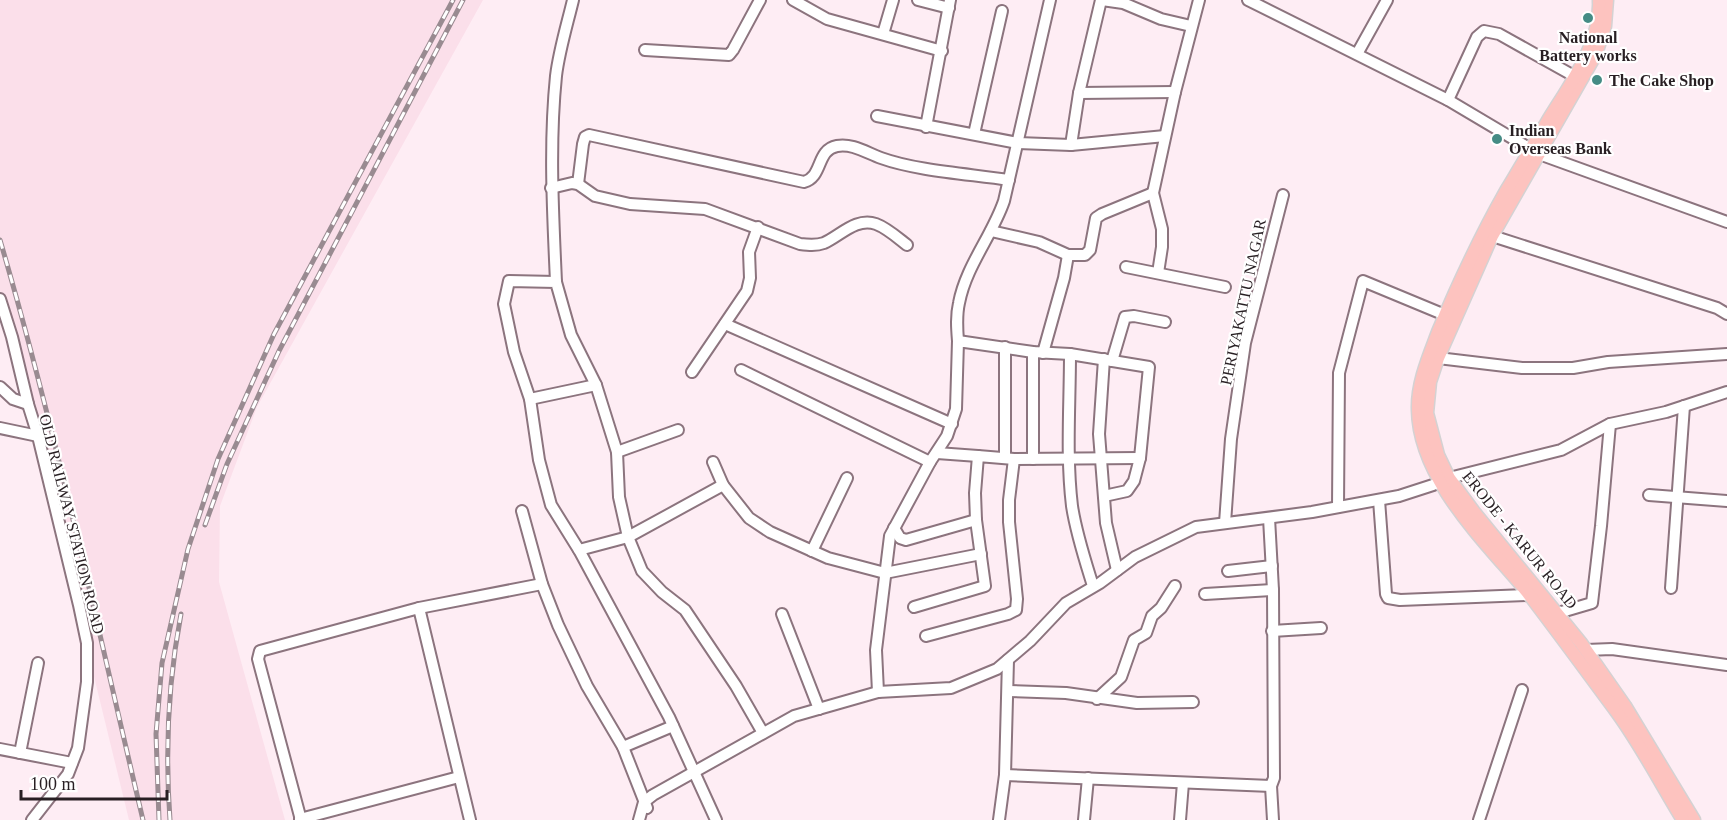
<svg xmlns="http://www.w3.org/2000/svg" width="1727" height="820" viewBox="0 0 1727 820" font-family="'Times New Roman',serif">
<style>
.built{fill:#fbdfea}
.lines{fill:none;stroke-linecap:round;stroke-linejoin:round}
.minor-casing{stroke:#8c747e;stroke-width:14}
.major-casing{stroke:#d4d2d3;stroke-width:15}
.minor{stroke:#fff;stroke-width:10}
.major{stroke:#fdc3bf;stroke-width:12}
.rail-casing{stroke:#998b91;stroke-width:5}
.rail{stroke:#fff;stroke-width:3;stroke-dasharray:9;stroke-linecap:butt}
.poi-dot{fill:#458c85;stroke:#fff;stroke-width:2}
.labels{text-anchor:middle;dominant-baseline:central;stroke-width:4.5;stroke-linejoin:round;paint-order:stroke}
.poi-label{font-size:16px;font-weight:bold;fill:#281f23;stroke:#fff;text-anchor:start}
.street-label{font-size:16px;fill:#281f23;stroke:#fff}
</style>
<rect width="100%" height="100%" fill="#feedf4"/>
<path class="built" d="M0,0H483L257,407L220,506L219,582L285,820H129L0,291Z"/>
<g class="lines">
<g class="minor-casing">
<g id="minor">
<path d="M793,0L827,19L942,51"/>
<path d="M918,0L949,8"/>
<path d="M1102,0L1123,3L1161,19L1191,26"/>
<path d="M1248,0L1448,100L1539,154L1727,222"/>
<path d="M883,34L893,0"/>
<path d="M645,50L729,55L733,50L760,0"/>
<path d="M1357,54L1387,0"/>
<path d="M1079,93L1175,92"/>
<path d="M1448,100L1477,37L1484,31L1499,34L1574,76"/>
<path d="M877,116L1018,143L1071,145L1165,136"/>
<path d="M926,127L950,0"/>
<path d="M974,134L1002,11"/>
<path d="M1071,145L1079,93L1101,0"/>
<path d="M578,184L583,144L585,137L589,135L804,182C823,177 816,150 837,146C852,143 867,153 881,158C917,171 970,174 1009,180"/>
<path d="M551,188L572,183L578,184L595,196L630,204L705,209L800,244C808,245 816,246 824,243C840,236 856,217 876,224C887,228 898,238 907,245"/>
<path d="M991,231L1039,242L1068,255H1085L1090,250L1096,218L1102,214L1153,193"/>
<path d="M1486,234L1717,308L1727,314"/>
<path d="M1126,267L1225,287"/>
<path d="M1158,273L1162,247V229L1153,193L1175,92L1199,0"/>
<path d="M556,282C553,213 549,145 556,76C559,51 567,25 573,0"/>
<path d="M0,299L12,337L28,404L38,436L79,605L87,643V682L78,748L68,774L32,820"/>
<path d="M725,324L952,424"/>
<path d="M958,341C957,328 956,316 959,303C966,266 992,236 1004,201L1050,0"/>
<path d="M1033,352V459"/>
<path d="M1043,353L1064,278L1068,255"/>
<path d="M1070,354C1070,404 1066,456 1072,506C1076,533 1085,560 1093,586"/>
<path d="M1438,358L1522,368H1573L1608,362L1727,354"/>
<path d="M1104,359L1099,434L1106,523L1117,570"/>
<path d="M1112,361L1125,317L1134,316L1165,322"/>
<path d="M741,370L930,462"/>
<path d="M692,372L747,291L750,278L749,252L758,227"/>
<path d="M0,387L13,399L28,404"/>
<path d="M530,399L596,385"/>
<path d="M0,428L38,436"/>
<path d="M617,452L678,430"/>
<path d="M937,453L978,456"/>
<path d="M1005,457V347"/>
<path d="M713,462L723,485L749,518L770,532L828,558L885,573L981,554"/>
<path d="M1649,495L1727,501"/>
<path d="M1379,500L1386,594L1388,598L1400,600L1529,595"/>
<path d="M1338,507L1339,373L1363,281L1445,315"/>
<path d="M522,511L542,584L558,625L587,686L623,747L647,808"/>
<path d="M1225,523L1231,439L1245,343L1283,195"/>
<path d="M894,528L900,538L906,540L976,520"/>
<path d="M579,550L628,537L723,485"/>
<path d="M812,551L847,478"/>
<path d="M1228,571L1272,566"/>
<path d="M1671,588L1684,406"/>
<path d="M1205,594L1273,590"/>
<path d="M914,607L985,586L976,520L975,493L978,456L1014,459L1140,458"/>
<path d="M419,608L542,584"/>
<path d="M1558,613L1592,603L1601,526L1610,424"/>
<path d="M782,614L819,709"/>
<path d="M1272,631L1321,628"/>
<path d="M926,636L1008,614L1016,610L1017,599L1009,522V500L1014,459"/>
<path d="M1586,650L1612,649L1727,665"/>
<path d="M1008,691L1066,693L1137,703L1193,702"/>
<path d="M878,692L876,650L890,536L930,462L947,436L956,409L958,341L1033,352L1070,354L1149,367L1140,458L1134,481L1127,491L1104,496"/>
<path d="M1097,699L1121,677L1134,640L1146,633L1152,616L1161,608L1175,586"/>
<path d="M623,747L673,726"/>
<path d="M0,749L72,763"/>
<path d="M20,753L38,663"/>
<path d="M1005,775L1271,786L1274,778L1273,590L1269,518"/>
<path d="M1271,786L1273,820"/>
<path d="M300,819L459,777"/>
<path d="M301,820L258,659L260,651L419,608L470,820"/>
<path d="M639,820L644,802L653,795L794,716L878,692L951,688L997,669L1030,641L1066,603L1100,583L1135,557L1196,527L1312,512L1399,496L1433,485L1449,478L1561,450L1610,424L1666,412L1727,392"/>
<path d="M716,820L669,717L579,550L551,505L539,460L530,399L514,352L504,304L509,281L556,282L571,335L596,385L617,452L619,497L628,537L642,571L662,592L685,610L736,686L763,733"/>
<path d="M999,820L1005,775L1008,660"/>
<path d="M1084,820L1088,778"/>
<path d="M1180,820L1183,783"/>
<path d="M1479,820L1522,690"/>
</g>
</g>
<g class="major-casing">
<g id="major">
<path d="M1607,0L1605,26L1596,54L1492,236L1438,358L1430,382L1427,413L1438,455L1449,478L1474,512L1581,643L1625,706L1694,820"/>
<path d="M1599,1C1601,45 1568,87 1547,122C1533,145 1520,168 1506,191C1480,237 1458,284 1438,332C1429,356 1417,383 1418,410C1419,480 1486,542 1528,593C1558,632 1587,672 1616,711C1641,745 1661,784 1683,820"/>
</g>
</g>
<use href="#minor" class="minor"/>
<use href="#major" class="major"/>
<g class="rail-casing">
<g id="rail">
<path d="M0,240C56,431 97,626 143,820"/>
<path d="M205,525L227,464L279,351L463,0"/>
<path d="M159,820L156,734L162,663L188,549L218,459L274,334L453,0"/>
<path d="M170,820C165,751 168,682 181,614"/>
</g>
</g>
<use href="#rail" class="rail"/>
</g>
<g class="poi-dot">
<circle cx="1588" cy="18" r="6"/>
<circle cx="1597" cy="80" r="6"/>
<circle cx="1497" cy="139" r="6"/>
</g>
<g class="labels">
<g class="poi-label">
<text x="1588" y="37" text-anchor="middle">National<tspan x="1588" dy="18">Battery works</tspan></text>
<text x="1609" y="80">The Cake Shop</text>
<text x="1509" y="130">Indian<tspan x="1509" dy="18">Overseas Bank</tspan></text>
</g>
<g class="street-label">
<text transform="translate(1243 302) rotate(-78)">PERIYAKATTU NAGAR</text>
<text transform="translate(72 524) rotate(76)">OLD RAILWAY STATION ROAD</text>
<text transform="translate(1520 540) rotate(51)">ERODE - KARUR ROAD</text>
</g>
</g>
<path d="M21 790v9h146v-9" fill="none" stroke="#281f23" stroke-width="3"/>
<text x="30" y="790" font-size="18" fill="#281f23" stroke="#ffffff" stroke-width="4.5" paint-order="stroke">100 m</text>
</svg>
